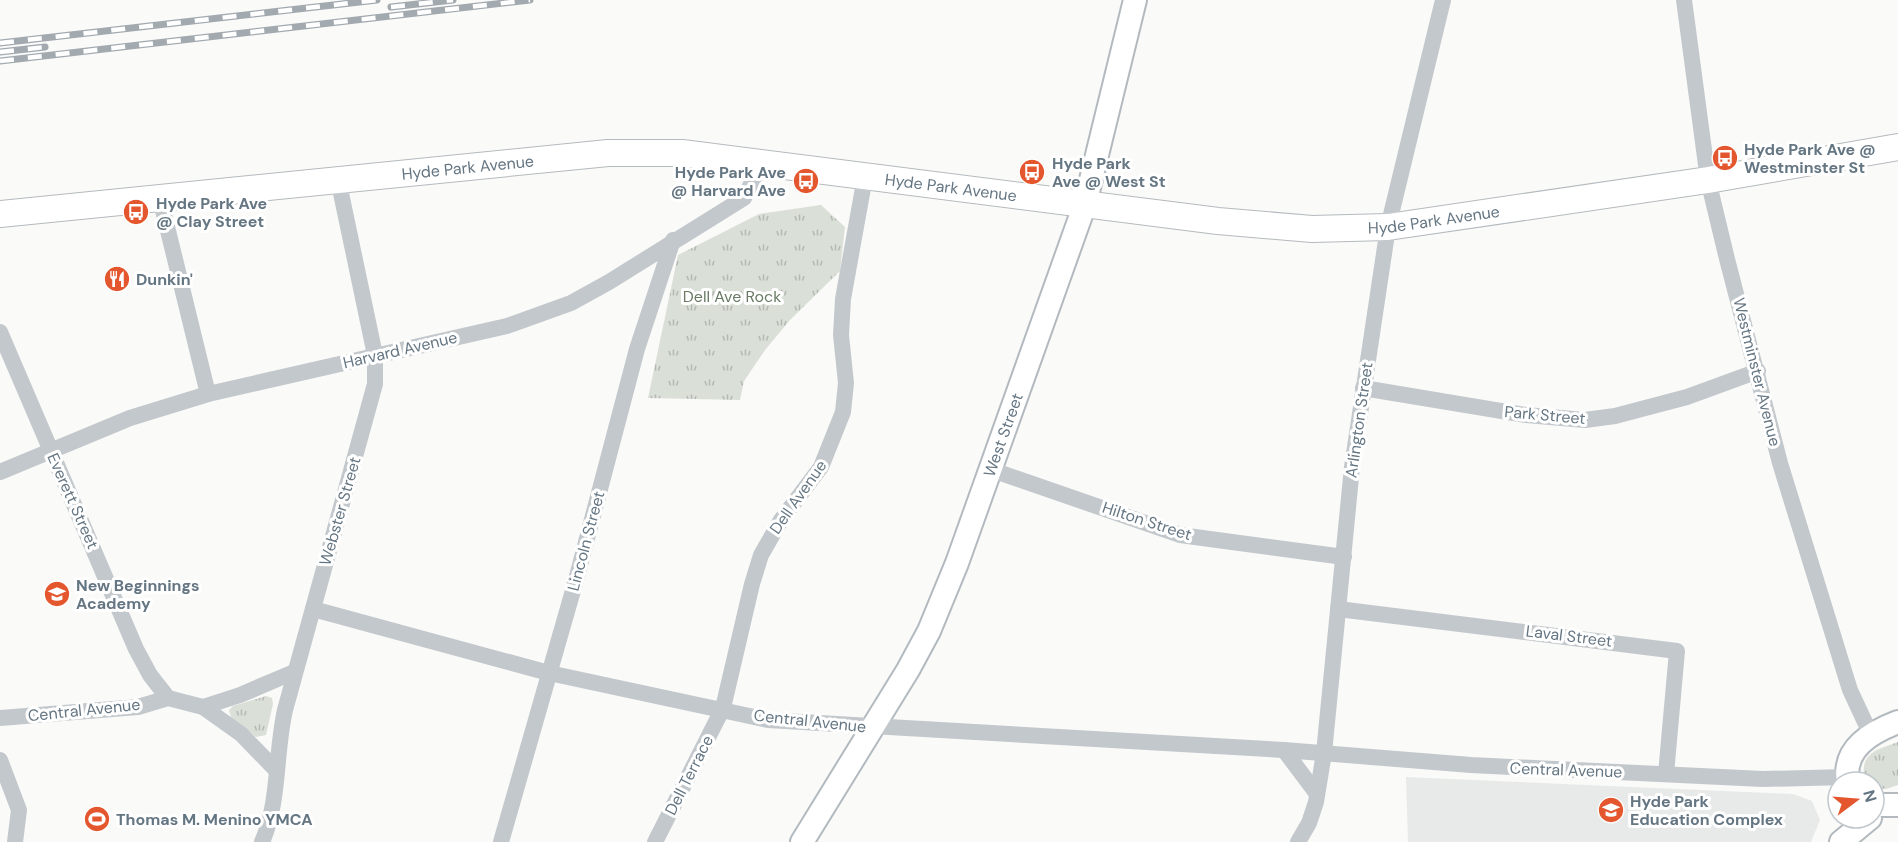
<svg xmlns="http://www.w3.org/2000/svg" width="1898" height="842" viewBox="0 0 1898 842" font-family="'DM Sans',sans-serif">
<style>
.built{fill:#e8e9e9}
.grass{fill:url(#grass-tufts)}
.lines{fill:none;stroke-linecap:round;stroke-linejoin:round}
.secondary-casing{stroke:#b3babf;stroke-width:26}
.primary-casing{stroke:#b5babe;stroke-width:28}
.street{stroke:#c3c8cc;stroke-width:16}
.secondary{stroke:#fff;stroke-width:22}
.primary{stroke:#fff;stroke-width:26}
.rail-casing{stroke:#a2aab0;stroke-width:7}
.rail{stroke:#fff;stroke-width:4.5;stroke-dasharray:14;stroke-linecap:butt}
.labels{text-anchor:middle;dominant-baseline:central;stroke-width:6;stroke-linejoin:round;paint-order:stroke}
.poi-label{font-size:16px;font-weight:bold;fill:#657683;stroke:#fff;text-anchor:start}
.street-label{font-size:16px;fill:#657683;stroke:#fff}
.park-label{font-size:16px;fill:#687a64;stroke:#fff}
</style>
<defs>
<pattern id="grass-tufts" width="24" height="20" patternUnits="userSpaceOnUse" patternTransform="scale(1.5)"><rect width="24" height="20" fill="#dadfd7"/><path d="M3 7l-1-3M5 7V3M7 7l1-3M15 17l-1-3M17 17v-4M19 17l1-3" fill="none" stroke="#b4b9b4"/></pattern>
</defs>
<rect width="100%" height="100%" fill="#fafaf8"/>
<path class="built" d="M1406,777L1793,794L1812,801L1820,820L1811,842H1408Z"/>
<g class="grass">
<path d="M821,205L845,227L840,271L790,320L765,350L744,381L740,400L648,398L678,255L759,214Z"/>
<path d="M266,696L272,698L273,704L266,735L256,737L231,717L229,710L233,706Z"/>
<path d="M1898,742V785L1886,789L1874,788V782H1868L1864,776C1861,752 1879,749 1898,742Z"/>
</g>
<g class="lines">
<g class="secondary-casing">
<g id="secondary">
<path d="M1848,782C1842,748 1872,732 1898,722"/>
<path d="M1874,805H1898"/>
<path id="s1" d="M802,842L908,670L929,631L957,563L1085,204L1135,0"/>
<path d="M1841,842L1870,818"/>
</g>
</g>
<g class="primary-casing">
<g id="primary">
<path id="s2" d="M0,214L608,153H682L1218,221L1312,229L1388,227L1708,180L1898,147"/>
</g>
</g>
<g class="street">
<path d="M1684,0L1708,180L1727,259L1780,463L1850,690L1870,733"/>
<path d="M160,198L208,394"/>
<path d="M0,332L136,649L150,675L168,698"/>
<path d="M1363,388L1526,415L1585,420L1615,416L1687,397L1758,371"/>
<path d="M992,470L1180,535L1344,557"/>
<path d="M0,472L130,418L208,394L507,326L571,303L609,282L744,198L761,164"/>
<path d="M313,609L549,673L768,720L1284,750L1471,765L1763,779L1847,777"/>
<path d="M1338,609L1677,651L1666,774"/>
<path d="M203,707L240,695L294,672"/>
<path d="M0,718L138,707L168,698L203,707L241,734L276,770"/>
<path d="M1284,750L1317,794"/>
<path d="M0,760L19,810L15,842"/>
<path d="M262,842C280,801 275,754 285,710L375,384V355L338,179"/>
<path d="M501,842L576,580L637,349L673,240"/>
<path d="M655,842L723,708L752,584L761,555L781,520L821,467L843,412L846,383L841,335L843,299L865,177"/>
<path d="M1298,842L1309,823L1316,802L1324,753L1352,467L1388,227L1443,0"/>
</g>
<use href="#secondary" class="secondary"/>
<use href="#primary" class="primary"/>
<g class="rail-casing">
<g id="rail">
<path d="M391,7L453,0"/>
<path d="M0,43L377,0"/>
<path d="M0,52L45,47"/>
<path d="M0,61L530,0"/>
</g>
</g>
<use href="#rail" class="rail"/>
</g>
<defs>
<g id="bus-disc" transform="scale(1.35)"><circle r="9.5" fill="#e4572e" stroke="#fff"/><path d="M-5-6H5V4H4V6H2V4H-2V6H-4V4H-5ZM-3.5-4V0h7V-4ZM-3.5 1.2v1.5H-2V1.2ZM2 1.2v1.5H3.5V1.2Z" fill="#fff"/></g>
<g id="restaurant-disc" transform="scale(1.35)"><circle r="9.5" fill="#e4572e" stroke="#fff"/><path d="M-5-6h1v4h1v-4h1v4h1v-4h1v5L-1.5 .5V6h-2V.5L-5-1ZM5-6V6H3V1.5H1.5Q1.5-4 5-6Z" fill="#fff"/></g>
<g id="school-disc" transform="scale(1.35)"><circle r="9.5" fill="#e4572e" stroke="#fff"/><path d="M0-5L7-2L0 1L-7-2ZM-4 1L0 2.5L4 1V4Q0 6-4 4Z" fill="#fff"/></g>
<g id="stadium-disc" transform="scale(1.35)"><circle r="9.5" fill="#e4572e" stroke="#fff"/><path d="M0-5a6.5 5 0 1 0 0 10a6.5 5 0 1 0 0-10ZM-3.5-1.8h7v3.6h-7Z" fill="#fff"/></g>
</defs>
<g fill-rule="evenodd">
<use href="#bus-disc" x="1725" y="158"/>
<use href="#bus-disc" x="1032" y="172"/>
<use href="#bus-disc" x="806" y="181"/>
<use href="#bus-disc" x="136" y="212"/>
<use href="#restaurant-disc" x="117" y="279"/>
<use href="#school-disc" x="57" y="594"/>
<use href="#school-disc" x="1611" y="810"/>
<use href="#stadium-disc" x="97" y="819"/>
</g>
<g class="labels">
<g class="poi-label">
<text x="1744" y="149">Hyde Park Ave @<tspan x="1744" dy="18">Westminster St</tspan></text>
<text x="1052" y="163">Hyde Park<tspan x="1052" dy="18">Ave @ West St</tspan></text>
<text x="786" y="172" text-anchor="end">Hyde Park Ave<tspan x="786" dy="18">@ Harvard Ave</tspan></text>
<text x="156" y="203">Hyde Park Ave<tspan x="156" dy="18">@ Clay Street</tspan></text>
<text x="136" y="279">Dunkin'</text>
<text x="76" y="585">New Beginnings<tspan x="76" dy="18">Academy</tspan></text>
<text x="1630" y="801">Hyde Park<tspan x="1630" dy="18">Education Complex</tspan></text>
<text x="116" y="819">Thomas M. Menino YMCA</text>
</g>
<g class="street-label">
<text stroke="none"><textPath href="#s2" startOffset="470">Hyde Park Avenue</textPath></text>
<text stroke="none"><textPath href="#s2" startOffset="956">Hyde Park Avenue</textPath></text>
<text stroke="none"><textPath href="#s2" startOffset="1442">Hyde Park Avenue</textPath></text>
<text transform="translate(400 350) rotate(-13)">Harvard Avenue</text>
<text transform="translate(1757 372) rotate(76)">Westminster Avenue</text>
<text transform="translate(1545 415) rotate(5)">Park Street</text>
<text transform="translate(1359 420) rotate(-82)">Arlington Street</text>
<text stroke="none"><textPath href="#s1" startOffset="456">West Street</textPath></text>
<text transform="translate(798 497) rotate(-55)">Dell Avenue</text>
<text transform="translate(73 501) rotate(66)">Everett Street</text>
<text transform="translate(340 511) rotate(-74)">Webster Street</text>
<text transform="translate(1147 521) rotate(18)">Hilton Street</text>
<text transform="translate(586 541) rotate(-75)">Lincoln Street</text>
<text transform="translate(1569 636) rotate(7)">Laval Street</text>
<text transform="translate(84 710) rotate(-6)">Central Avenue</text>
<text transform="translate(810 721) rotate(6)">Central Avenue</text>
<text transform="translate(1566 770) rotate(2)">Central Avenue</text>
<text transform="translate(689 775) rotate(-63)">Dell Terrace</text>
</g>
<g class="park-label">
<text x="732" y="296">Dell Ave Rock</text>
</g>
</g>
<g transform="translate(1856 800) rotate(74)"><circle r="28" fill="#ffffff" stroke="#c1c8cd" stroke-width="1.5"/>
<path d="M0-4.5L10 22L0 15L-10 22Z" fill="#e4572e"/>
<text y="-9" font-size="16" font-weight="bold" text-anchor="middle" fill="#657683">N</text>
</g>
</svg>
